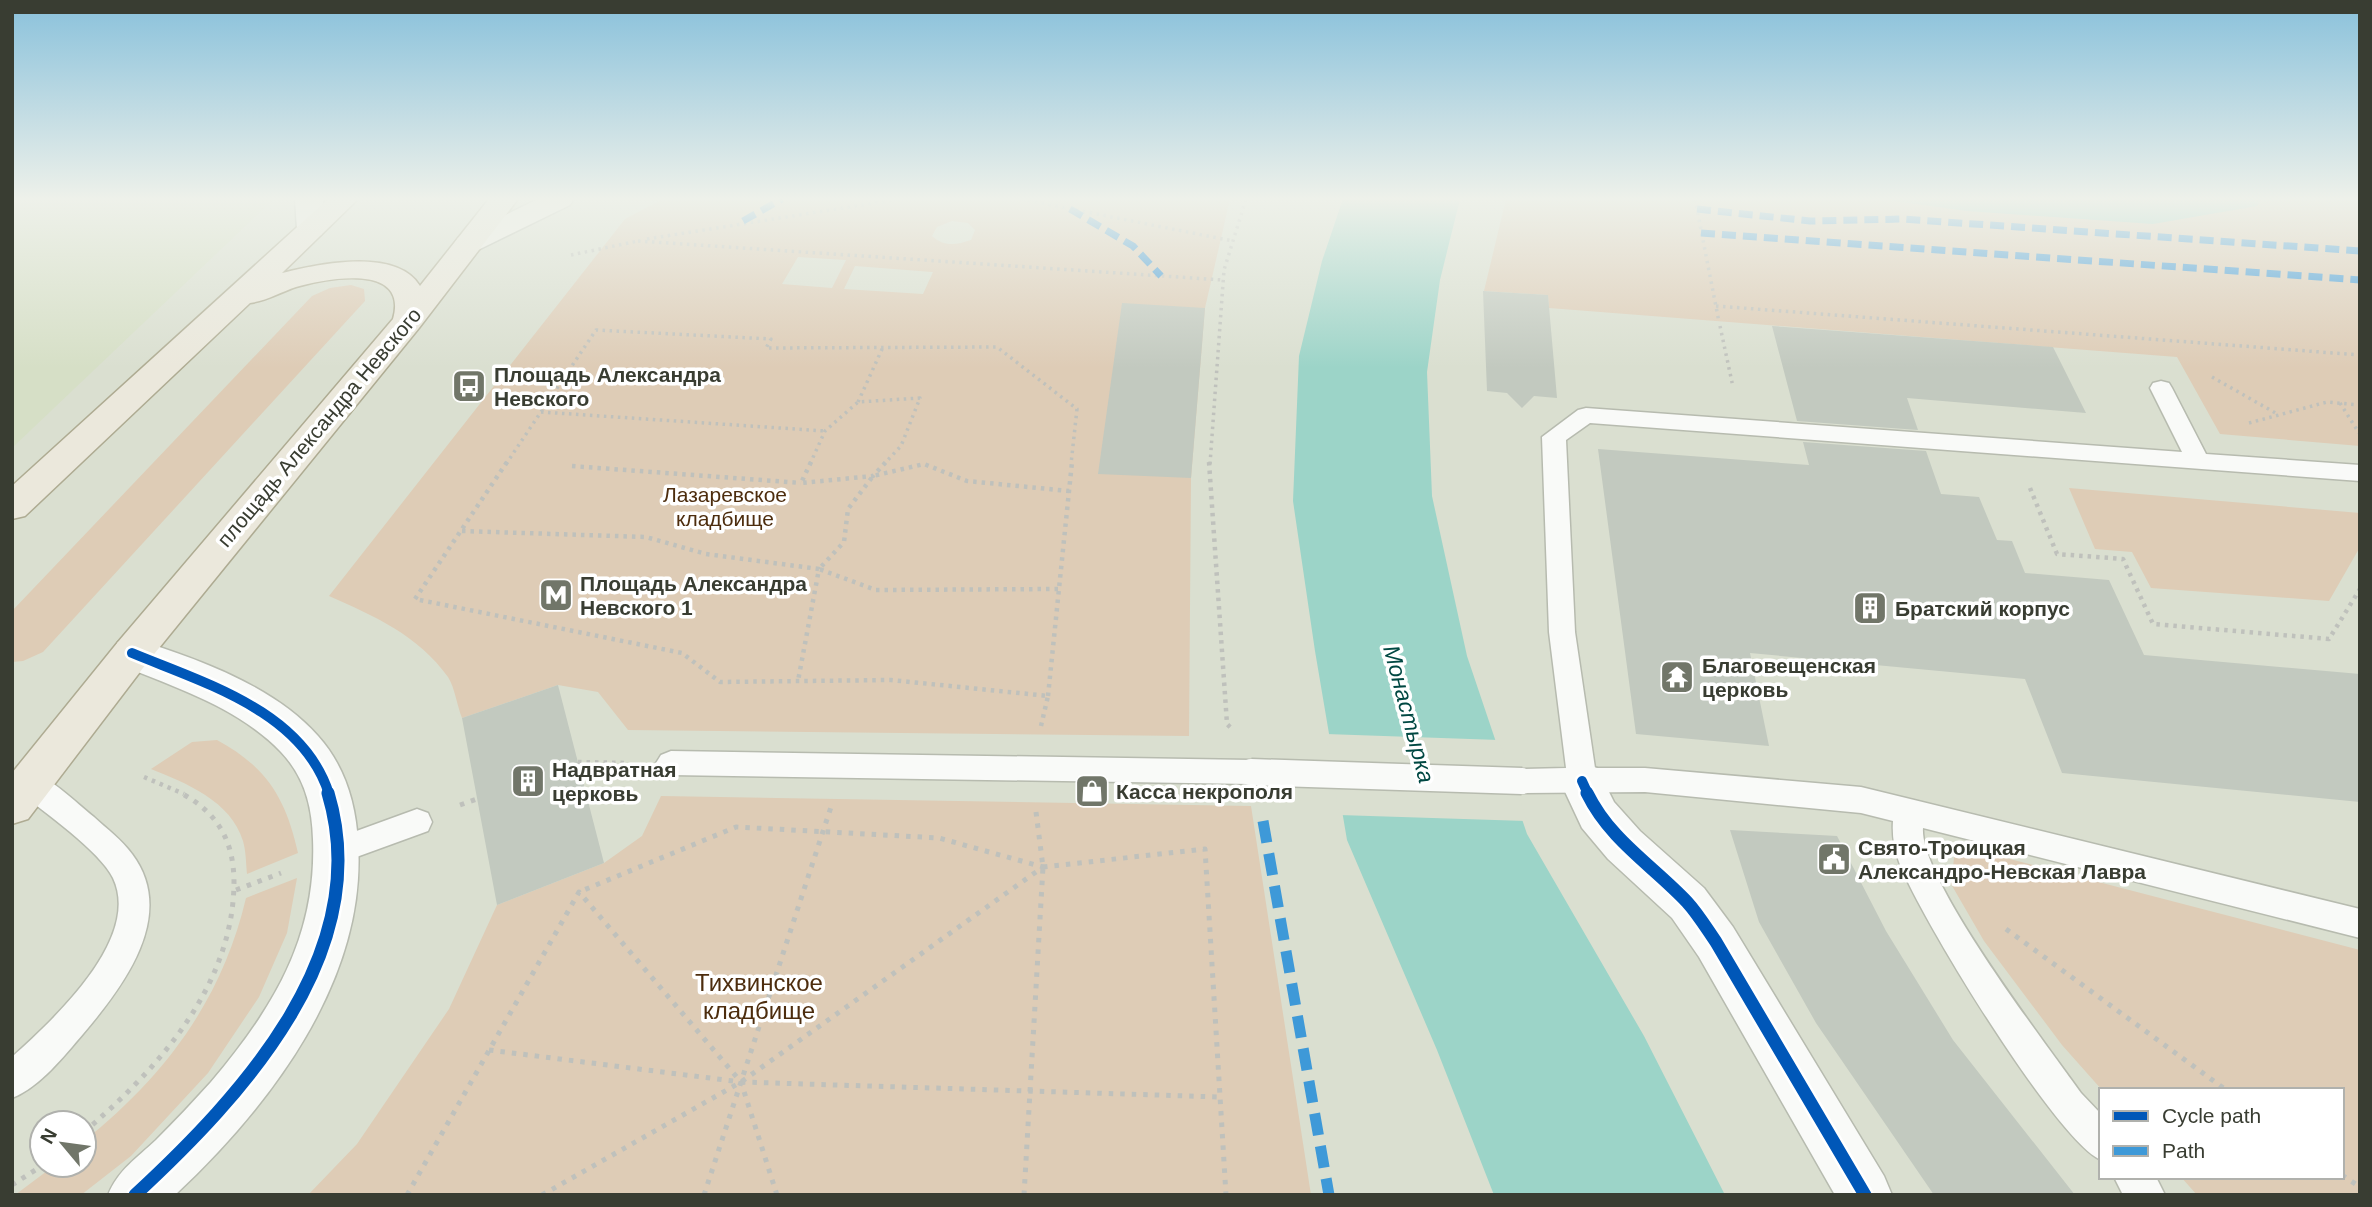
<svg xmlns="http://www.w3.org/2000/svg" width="2372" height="1207" viewBox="0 0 2372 1207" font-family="Helvetica,sans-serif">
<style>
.built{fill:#d6dfc6}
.green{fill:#deccb6;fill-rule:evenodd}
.water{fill:#9cd4c8}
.pier{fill:#dadfd0}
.building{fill:#c2c9bf}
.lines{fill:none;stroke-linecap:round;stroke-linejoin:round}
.lane-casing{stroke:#b7bbaf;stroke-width:3}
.street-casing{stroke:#b7bbaf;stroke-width:3}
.secondary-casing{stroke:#b7bbaf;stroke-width:3}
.primary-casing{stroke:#aeab92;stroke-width:3}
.path-far2{stroke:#bfc1bc;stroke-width:3.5;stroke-dasharray:2.5 4.5;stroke-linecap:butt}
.path-far1{stroke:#bfc1bc;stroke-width:4.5;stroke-dasharray:3.5 5;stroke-linecap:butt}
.path{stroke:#bfc1bc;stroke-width:5;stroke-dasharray:4.5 7;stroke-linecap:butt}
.lane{fill:#f9faf8;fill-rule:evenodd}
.street{fill:#f9faf8;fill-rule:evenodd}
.secondary{fill:#f2f1ea;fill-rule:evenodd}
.primary{fill:#ebe8dc;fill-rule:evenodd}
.lane-bridge-casing{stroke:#b7bbaf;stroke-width:29;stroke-linecap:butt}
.lane-bridge{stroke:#f9faf8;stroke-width:26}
.quiet-far1{stroke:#3e99d8;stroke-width:7;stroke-dasharray:14 7;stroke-linecap:butt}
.quiet{stroke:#3e99d8;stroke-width:11;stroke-dasharray:22 11;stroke-linecap:butt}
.cycleway-far1-casing{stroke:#fff;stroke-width:15}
.cycleway-casing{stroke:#fff;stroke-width:18}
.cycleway-far1{stroke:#0057b8;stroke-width:10}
.cycleway{stroke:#0057b8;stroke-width:13}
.labels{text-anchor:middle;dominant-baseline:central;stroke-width:7;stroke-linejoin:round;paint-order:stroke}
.poi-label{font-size:21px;font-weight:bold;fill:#393d32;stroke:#fff;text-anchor:start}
.street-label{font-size:21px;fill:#393d32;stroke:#fff}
.park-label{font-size:21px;fill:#4d2d0e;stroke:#fff}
.water-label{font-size:23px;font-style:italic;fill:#004842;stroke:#fff}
.near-park-label{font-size:24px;fill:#4d2d0e;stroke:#fff}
</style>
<rect width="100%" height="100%" fill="#dadfd0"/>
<path class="built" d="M12,199H274L12,448Z"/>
<g class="green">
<path d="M663,199H1230L1205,308L1191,478L1189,736L628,730L598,692L558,685L462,718C457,706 455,688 448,677C418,635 374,616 329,596L625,219ZM952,221L968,223L975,230L971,240C956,245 944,247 932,236L937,227ZM798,257L845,260H846L832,288L782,284ZM855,266L932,272H933L923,294L844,289Z"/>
<path d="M1506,199H2360V446L2220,434L2177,357L1549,308L1548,295L1484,291Z"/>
<path d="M351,285L364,289L365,301L43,652L23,661L12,662V611L312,296L330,288Z"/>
<path d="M2069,488L2360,513V547L2329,601L2151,588L2132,552L2095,549Z"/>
<path d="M217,740C267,767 286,799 298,853L247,874C246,864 246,851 243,841C231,801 186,783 151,769L192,742Z"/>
<path d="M661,796L1251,806L1311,1195H308L357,1144L449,1009L497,905L604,863L642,836Z"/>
<path d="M1956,841L1979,851L2360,950V1195H2197L2181,1177H2342V1090H2102L2062,1045L1984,941L1951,884Z"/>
<path d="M297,878L287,933L259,997L208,1073L131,1156L81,1195H15L55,1165H84V1141C165,1076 222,1000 246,898Z"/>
</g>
<g class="water">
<path d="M1343,199H1460L1440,280L1427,372L1432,496L1467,656L1527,834L1644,1036L1725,1195H1494L1437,1050L1347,840L1315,651L1293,501L1299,356L1322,261Z"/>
<path d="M1881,199H2261L2257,206L2153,224L1967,211Z"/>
</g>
<path class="pier" d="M1326,734L1499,740L1527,821L1339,815Z"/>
<g class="building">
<path d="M1483,291L1548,295L1557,398L1534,396L1522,408L1507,393L1487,391Z"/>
<path d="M1122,303L1205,308L1191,478L1098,474Z"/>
<path d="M1772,326L2053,347L2086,413L1907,398L1918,430L1797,421Z"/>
<path d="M1803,442L1926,451L1941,494L1979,497L1997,540L2012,541L2025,573L2109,580L2144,655L2360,674V802L2062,773L2025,679L1886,666L1750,653L1769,746L1636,734L1598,449L1809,465Z"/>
<path d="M558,685L604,863L497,905L462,718Z"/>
<path d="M1730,830L1837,836L1886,931L1953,1040L2075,1195H1934L1816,1023L1759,922Z"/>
</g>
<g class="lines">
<g class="lane-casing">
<g id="lane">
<path d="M2161,381L2169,383L2172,388L2206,454L2360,465V481L1590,423L1566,440L1575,632L1595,768H1645L1861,787L2360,909V938L1923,828C1919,879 2047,1045 2081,1093L2101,1114V1160C2057,1142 1918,914 1899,862C1894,848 1892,836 1893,821L1861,813L1645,792L1522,793L1512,790L1507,781L1512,772L1522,769L1566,768L1549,632L1542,437L1578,410L1586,408L2182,452L2150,388L2153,383Z"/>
<path d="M671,751L1251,760L1261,763L1266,772L1261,781L1251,784L671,775L661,771L656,763L661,755Z"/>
<path d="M29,771C53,779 74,801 94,817C107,829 122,840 132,854C178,915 123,987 83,1034C64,1056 40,1087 12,1098V1057C53,1020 142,939 113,878C100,851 43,811 19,792L14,783L19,774Z"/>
<path d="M417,809L428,813L432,822L428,831L340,863L329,859L325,850L329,841Z"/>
<path d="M2114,1177H2156L2165,1195H2123Z"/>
</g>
</g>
<g class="street-casing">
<g id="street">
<path d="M132,638C195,658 273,685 318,736C345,766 356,804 358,843C367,980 270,1106 175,1195H108C118,1170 137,1158 156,1140C175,1121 193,1102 211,1082C273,1009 317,937 313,839C312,805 304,776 281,752C238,707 174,687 118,664L112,653L118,642Z"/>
<path d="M1582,763L1597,768L1614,802L1640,831L1704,888L1733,927L1884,1176L1892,1195H1835L1699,957L1672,918L1608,859L1582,828L1560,781L1567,768Z"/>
</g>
</g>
<g class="secondary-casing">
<g id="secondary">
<path d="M295,199H323L325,229L321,235L311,238L301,235L297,229Z"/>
<path d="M538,199H574L570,205L478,250L468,253L458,250L454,244L458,238Z"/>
</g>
</g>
<g class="primary-casing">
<path id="primary" d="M328,199H358L282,273C318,264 396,247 420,286L489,199H518L419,328L146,664L28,819L12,824V773L118,642L393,319C409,263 328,278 296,287C281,292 266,301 250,303L25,516L12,519V486Z"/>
</g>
<g class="path-far2">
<path d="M1021,199L1233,241"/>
<path d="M1695,199L1719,322"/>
<path d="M647,239L900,199"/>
<path d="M638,241L1223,280"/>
<path d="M571,255L638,241"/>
<path d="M1716,306L2360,355"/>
<path d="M1720,326L1733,387"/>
<path d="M2212,377L2279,415"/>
<path d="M858,402L883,347"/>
<path d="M2340,403L2359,433"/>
<path d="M541,412L825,431"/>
<path d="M2249,423L2327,402L2360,405"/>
<path d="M506,464L596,330L771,339L766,348L997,347L1077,409L1071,464"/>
<path d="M810,464L825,431L858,402L920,398L901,446L884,464"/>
<path d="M1210,464L1224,270L1246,199"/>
</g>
<g class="path-far1">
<path d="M507,462L415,599L682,653L720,682L891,680L1048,696"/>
<path d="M811,462L801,483L873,476L886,462"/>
<path d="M1209,462L1227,724L1231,728"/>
<path d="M572,466L801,483"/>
<path d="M2030,488L2057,554L2123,559L2153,624L2329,639L2360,589"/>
<path d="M462,531L646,537L706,554L819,569L798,681"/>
<path d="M1058,589L876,590L819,569L844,542L848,509L873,476L924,464L967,481L1069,491"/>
<path d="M1048,696L1072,462"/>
<path d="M1041,726L1048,696"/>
<path d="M578,762L629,763"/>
<path d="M144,777L184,794"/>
</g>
<g class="path">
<path d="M460,805L477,799"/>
<path d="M1043,867L1205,849L1226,1195"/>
<path d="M236,890L281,873"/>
<path d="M2006,929L2226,1090"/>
<path d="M489,1050L741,1082L777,1195"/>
<path d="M84,1132C158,1069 233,986 234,883C234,841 218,813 181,793"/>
<path d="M2342,1175L2360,1187"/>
<path d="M12,1185L43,1165"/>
<path d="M407,1195L579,892L741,1082L1220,1097"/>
<path d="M542,1195L741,1082L1043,867L939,838L736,827L579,892"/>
<path d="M704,1195L831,807"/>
<path d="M1024,1195L1043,867L1036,812"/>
</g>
<use href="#lane" class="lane"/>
<use href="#street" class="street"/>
<use href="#secondary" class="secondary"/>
<use href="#primary" class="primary"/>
<g class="lane-bridge-casing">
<path id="lane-bridge" d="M1251,772L1522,781"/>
</g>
<use href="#lane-bridge" class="lane-bridge"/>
<g class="quiet-far1">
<path d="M1070,209L1133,246L1161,276"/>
<path d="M1697,209L1810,221L1903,219L2360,251"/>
<path d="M743,221L782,199"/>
<path d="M1701,233L2360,280"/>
</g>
<path class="quiet" d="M1263,821L1329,1195"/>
<g class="cycleway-far1-casing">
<g id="cycleway-far1">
<path d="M132,653C204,683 303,711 329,794"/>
<path d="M1582,781L1588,794"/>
</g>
</g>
<g class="cycleway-casing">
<g id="cycleway">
<path d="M1587,793C1610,840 1652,865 1687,902C1698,914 1707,929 1716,942L1865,1195"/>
<path d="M135,1195C242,1096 376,952 328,793"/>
</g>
</g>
<use href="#cycleway-far1" class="cycleway-far1"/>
<use href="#cycleway" class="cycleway"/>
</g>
<linearGradient id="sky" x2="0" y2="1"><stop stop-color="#89c1db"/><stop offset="0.54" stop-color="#eef1ea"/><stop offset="1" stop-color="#eef1ea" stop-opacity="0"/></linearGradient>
<rect width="2372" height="368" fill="url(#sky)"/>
<defs>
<g id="bus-square" transform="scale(1.75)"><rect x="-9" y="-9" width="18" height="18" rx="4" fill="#717669" stroke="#fff"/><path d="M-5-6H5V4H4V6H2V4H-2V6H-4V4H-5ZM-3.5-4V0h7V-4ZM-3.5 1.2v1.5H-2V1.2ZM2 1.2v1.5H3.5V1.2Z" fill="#fff"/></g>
<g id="metro-square" transform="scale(1.75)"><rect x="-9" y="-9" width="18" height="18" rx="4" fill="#717669" stroke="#fff"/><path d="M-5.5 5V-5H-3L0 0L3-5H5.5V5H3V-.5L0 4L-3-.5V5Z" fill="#fff"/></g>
<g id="building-square" transform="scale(1.75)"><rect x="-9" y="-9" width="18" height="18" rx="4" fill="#717669" stroke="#fff"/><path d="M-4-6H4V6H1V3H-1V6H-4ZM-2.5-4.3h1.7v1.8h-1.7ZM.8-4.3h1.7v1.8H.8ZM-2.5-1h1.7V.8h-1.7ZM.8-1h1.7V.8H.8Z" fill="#fff"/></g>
<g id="temple-square" transform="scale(1.75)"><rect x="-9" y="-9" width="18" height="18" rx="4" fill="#717669" stroke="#fff"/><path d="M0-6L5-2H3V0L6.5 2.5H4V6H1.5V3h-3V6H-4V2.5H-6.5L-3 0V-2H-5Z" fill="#fff"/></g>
<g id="shop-square" transform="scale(1.75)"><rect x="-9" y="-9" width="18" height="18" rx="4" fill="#717669" stroke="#fff"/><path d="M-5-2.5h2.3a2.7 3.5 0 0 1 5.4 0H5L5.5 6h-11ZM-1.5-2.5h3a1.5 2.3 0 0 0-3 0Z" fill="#fff"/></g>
<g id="civic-square" transform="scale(1.75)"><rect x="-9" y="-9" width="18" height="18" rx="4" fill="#717669" stroke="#fff"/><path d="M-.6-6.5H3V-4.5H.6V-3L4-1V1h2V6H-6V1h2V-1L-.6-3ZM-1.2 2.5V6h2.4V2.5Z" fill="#fff"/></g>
</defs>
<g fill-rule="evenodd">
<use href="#bus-square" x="469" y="386"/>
<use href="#metro-square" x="556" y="595"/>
<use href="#building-square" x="1870" y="608"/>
<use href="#temple-square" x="1677" y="677"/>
<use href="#building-square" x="528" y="781"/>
<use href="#shop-square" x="1092" y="791"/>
<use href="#civic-square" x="1834" y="859"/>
</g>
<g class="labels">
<g class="poi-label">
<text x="494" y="374">Площадь Александра<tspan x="494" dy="24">Невского</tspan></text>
<text x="580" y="583">Площадь Александра<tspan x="580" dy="24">Невского 1</tspan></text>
<text x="1895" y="608">Братский корпус</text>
<text x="1702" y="665">Благовещенская<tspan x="1702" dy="24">церковь</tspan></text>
<text x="552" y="769">Надвратная<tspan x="552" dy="24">церковь</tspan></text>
<text x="1116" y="791">Касса некрополя</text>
<text x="1858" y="847">Свято-Троицкая<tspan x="1858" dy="24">Александро-Невская Лавра</tspan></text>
</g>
<g class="street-label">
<text transform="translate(319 427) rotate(-50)">площадь Александра Невского</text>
</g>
<g class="park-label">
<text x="725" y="494">Лазаревское<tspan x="725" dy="24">кладбище</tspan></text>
</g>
<g class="water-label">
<text transform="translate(1409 714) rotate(75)">Монастырка</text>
</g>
<g class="near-park-label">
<text x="759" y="982">Тихвинское<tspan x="759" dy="28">кладбище</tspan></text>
</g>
</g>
<rect width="2372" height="1207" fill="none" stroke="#393d32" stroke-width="28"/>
<rect x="2099" y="1088" width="245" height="91" fill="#ffffff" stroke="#b0b1ad" stroke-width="2"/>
<rect x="2113" y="1111" width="35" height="10" fill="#0057b8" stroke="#b0b1ad" stroke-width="2"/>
<text x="2162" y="1123" font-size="21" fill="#393d32">Cycle path</text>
<rect x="2113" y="1146" width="35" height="10" fill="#3e99d8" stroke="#b0b1ad" stroke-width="2"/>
<text x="2162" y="1158" font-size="21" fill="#393d32">Path</text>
<g transform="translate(63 1144) rotate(299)"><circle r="33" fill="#ffffff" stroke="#b0b1ad" stroke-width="2"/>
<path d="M0-5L12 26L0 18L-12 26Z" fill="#717669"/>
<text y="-10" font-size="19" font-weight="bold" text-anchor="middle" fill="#393d32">N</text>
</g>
</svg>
